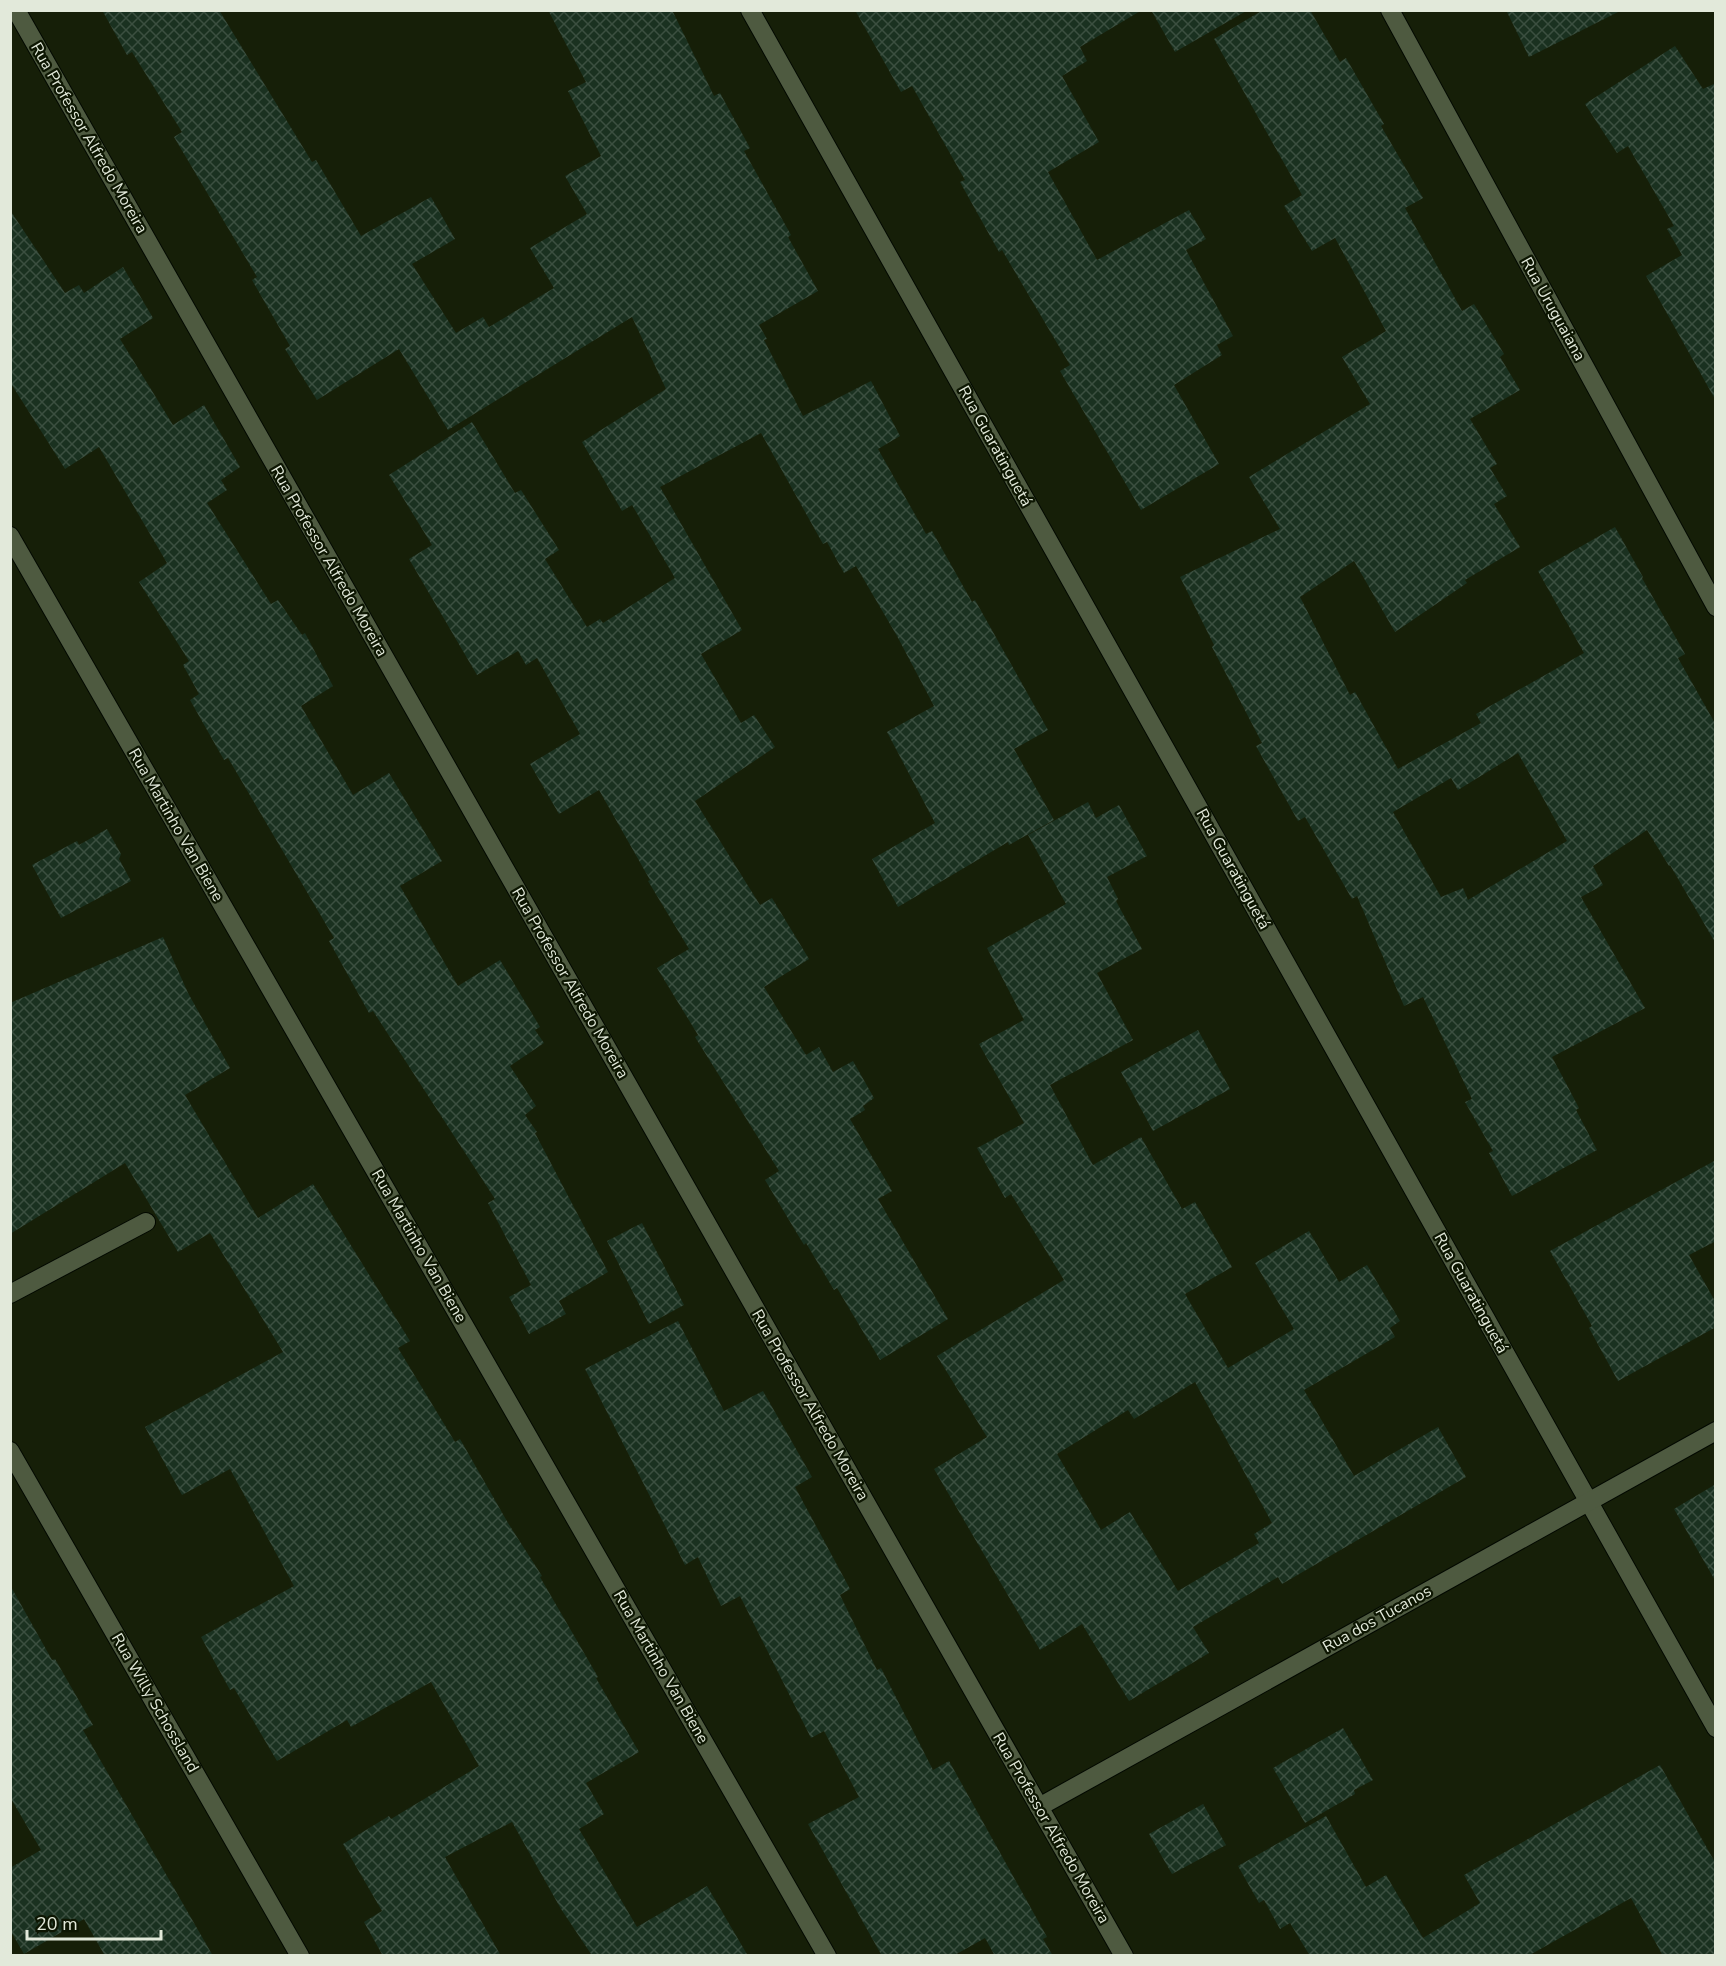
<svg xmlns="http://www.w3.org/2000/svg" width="1726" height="1966" viewBox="0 0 1726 1966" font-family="'Nunito Sans',sans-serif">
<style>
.building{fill:url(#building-cross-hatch);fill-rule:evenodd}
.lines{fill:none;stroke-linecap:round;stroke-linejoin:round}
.minor-casing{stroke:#030900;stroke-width:20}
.tertiary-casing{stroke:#030900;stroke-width:20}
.minor{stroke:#4e5a40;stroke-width:18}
.tertiary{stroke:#4e5a40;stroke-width:18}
.labels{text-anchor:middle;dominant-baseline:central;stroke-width:4.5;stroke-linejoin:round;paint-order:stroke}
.street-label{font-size:16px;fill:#e2e9da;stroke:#0d1602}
</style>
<defs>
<pattern id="building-cross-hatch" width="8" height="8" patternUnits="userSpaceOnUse" patternTransform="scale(1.5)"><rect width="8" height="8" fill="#1a3120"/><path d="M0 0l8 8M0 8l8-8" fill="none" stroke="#3b4f40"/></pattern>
</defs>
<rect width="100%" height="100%" fill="#161f08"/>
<g class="building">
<path d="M102,10H219L312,162L316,160L361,236L431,197L455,239L412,264L456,333L483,317L489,327L554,288L530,248L587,214L565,176L601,156L568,91L586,82L548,10H672L714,96L720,93L750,148L744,151L791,235L788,237L818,291L759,325L767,339L764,340L803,416L871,381L900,436L878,449L926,534L932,531L972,602L975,600L1048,730L1014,749L1054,820L1009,845L1008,842L898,907L872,859L935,823L887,732L934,706L897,636L856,566L844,573L827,542L823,544L761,433L660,487L742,630L701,654L741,723L754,715L775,747L695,801L760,905L772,898L809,959L764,987L806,1055L819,1047L833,1072L853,1061L874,1098L863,1106L865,1110L850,1119L892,1191L878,1199L948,1319L880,1360L837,1288L834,1290L806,1243L804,1245L765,1180L779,1171L695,1037L698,1035L657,968L689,949L648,881L650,880L599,790L559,814L530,764L580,734L537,658L526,665L518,651L477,675L409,559L432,545L389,475L472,422L515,493L521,490L559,550L545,559L587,627L600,619L603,623L675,578L632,505L622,511L582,442L666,389L632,317L448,430L399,349L317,400L285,349L290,346L252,280L257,277L174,137L182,132L132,52L127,55Z"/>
<path d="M855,10H1142L1080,47L1087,61L1062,76L1099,142L1048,172L1097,260L1189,210L1206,239L1186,250L1233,336L1217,345L1222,355L1174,385L1219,464L1141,510L1060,371L1070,365L1002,250L999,252L960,182L965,180L912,86L901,92Z"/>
<path d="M1151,10H1248L1175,52Z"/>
<path d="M1263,10H1310L1340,62L1346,58L1384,124L1381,126L1423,198L1405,208L1462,311L1474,304L1504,354L1500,357L1520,390L1470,419L1497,464L1490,468L1507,496L1494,504L1520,547L1465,580L1467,583L1395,632L1354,561L1300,597L1350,695L1355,692L1398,769L1481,723L1476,714L1584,653L1538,571L1615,527L1643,577L1642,578L1685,654L1678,658L1716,725V944L1670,865L1669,866L1647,830L1593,866L1603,885L1581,897L1645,1008L1552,1057L1579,1108L1576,1110L1597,1150L1512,1196L1489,1153L1493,1151L1465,1102L1472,1099L1423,997L1404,1006L1357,896L1352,899L1305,817L1298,821L1256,746L1262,743L1212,647L1214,645L1180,577L1280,529L1249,477L1370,404L1342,357L1386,331L1335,238L1312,251L1284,206L1302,195L1214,39ZM1518,753L1567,841L1468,900L1463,888L1441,897L1393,812L1451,778L1458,790Z"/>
<path d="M1506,10H1622L1529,57Z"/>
<path d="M1675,46L1703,89L1716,83V401L1646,276L1682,255L1667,229L1674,226L1628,146L1617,153L1585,104Z"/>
<path d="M10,210L65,293L79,285L84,293L123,267L153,318L120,339L173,425L204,405L240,467L221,480L227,490L207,503L271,604L278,600L302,635L305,633L333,686L301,706L353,795L389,773L442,861L400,886L458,986L500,960L540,1027L535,1030L544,1043L510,1066L536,1106L525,1115L537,1132L535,1133L608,1272L559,1301L566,1314L529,1334L509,1297L531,1285L488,1203L495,1199L373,1011L369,1013L329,941L334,938L228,758L224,760L190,700L199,694L183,665L189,661L139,582L167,563L99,447L65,469L10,382Z"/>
<path d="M1088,802L1096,818L1119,805L1147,856L1107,877L1118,899L1116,901L1142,949L1097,973L1133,1040L1050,1085L1093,1165L1141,1137L1182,1209L1195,1202L1232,1267L1185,1294L1228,1368L1294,1329L1255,1263L1309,1231L1339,1282L1367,1265L1400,1321L1390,1328L1395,1337L1304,1390L1354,1476L1438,1427L1466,1477L1282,1584L1278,1577L1193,1627L1209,1653L1129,1701L1082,1624L1040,1650L934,1469L987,1437L937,1356L1064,1280L1011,1194L1005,1198L977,1148L1024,1123L979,1044L1024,1020L987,948L1066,904L1028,835ZM1195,1382L1272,1523L1254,1534L1259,1543L1178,1591L1130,1512L1101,1530L1057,1454L1128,1410L1134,1419Z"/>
<path d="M107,829L121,854L119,859L131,881L61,918L32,865L77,841L79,845Z"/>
<path d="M163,937L188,993L230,1068L185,1095L258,1218L313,1184L410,1341L398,1348L455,1442L460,1439L508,1523L542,1576L540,1577L598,1677L596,1678L639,1752L586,1783L604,1814L579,1829L637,1927L707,1886L748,1956H589L591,1954L561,1909L512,1822L445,1857L501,1956H383L364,1922L382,1911L343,1844L389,1816L391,1819L479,1766L431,1682L351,1727L347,1720L277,1761L234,1688L230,1690L201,1637L294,1586L230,1469L182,1495L145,1427L283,1352L210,1233L178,1252L125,1163L10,1234V1003Z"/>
<path d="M1198,1030L1230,1089L1153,1131L1121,1072Z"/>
<path d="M1716,1160V1241L1689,1255L1716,1303V1327L1618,1381L1589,1328L1592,1326L1550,1251Z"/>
<path d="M642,1223L684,1305L649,1324L607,1241Z"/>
<path d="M678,1321L724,1411L763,1391L812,1477L795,1487L850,1589L840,1595L877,1670L881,1668L933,1770L949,1761L1047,1937L1043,1939L1053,1956H995L985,1938L953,1956H882L808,1824L859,1797L824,1731L811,1738L740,1596L721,1606L698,1557L685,1565L585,1369Z"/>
<path d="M1716,1484V1582L1674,1509Z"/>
<path d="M10,1585L52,1660L55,1659L93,1725L83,1730L213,1956H105L84,1919L24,1954L10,1930V1868L41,1850L10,1797Z"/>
<path d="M1343,1728L1373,1780L1354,1790L1355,1794L1305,1823L1273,1768Z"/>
<path d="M1660,1765L1716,1864V1956H1663L1631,1898L1528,1956H1310L1290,1923L1280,1929L1264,1900L1259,1903L1238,1866L1326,1816L1366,1887L1386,1875L1423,1938L1480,1903L1464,1875Z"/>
<path d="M1203,1804L1226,1845L1172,1874L1149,1834Z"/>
</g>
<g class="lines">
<g class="minor-casing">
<g id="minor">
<path d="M16,10L1124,1956"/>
<path d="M750,10L1716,1728"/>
<path d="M1390,10L1716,607"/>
<path d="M10,536L827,1956"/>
<path d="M10,1294L146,1222"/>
<path d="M1039,1807L1716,1431"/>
</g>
</g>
<g class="tertiary-casing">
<path id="tertiary" d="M10,1451L300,1956"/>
</g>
<use href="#minor" class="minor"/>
<use href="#tertiary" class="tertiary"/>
</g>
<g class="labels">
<g class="street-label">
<text transform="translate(89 138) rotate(60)">Rua Professor Alfredo Moreira</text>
<text transform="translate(1553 309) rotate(61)">Rua Uruguaiana</text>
<text transform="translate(995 446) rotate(61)">Rua Guaratinguetá</text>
<text transform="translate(329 561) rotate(60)">Rua Professor Alfredo Moreira</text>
<text transform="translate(176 825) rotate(60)">Rua Martinho Van Biene</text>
<text transform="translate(1233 869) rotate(61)">Rua Guaratinguetá</text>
<text transform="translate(570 983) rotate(60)">Rua Professor Alfredo Moreira</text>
<text transform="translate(419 1246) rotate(60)">Rua Martinho Van Biene</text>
<text transform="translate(1471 1293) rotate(61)">Rua Guaratinguetá</text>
<text transform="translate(810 1405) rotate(60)">Rua Professor Alfredo Moreira</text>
<text transform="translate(1377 1619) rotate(-29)">Rua dos Tucanos</text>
<text transform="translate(661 1667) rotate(60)">Rua Martinho Van Biene</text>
<text transform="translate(155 1703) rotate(60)">Rua Willy Schossland</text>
<text transform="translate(1051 1828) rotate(60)">Rua Professor Alfredo Moreira</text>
</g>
</g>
<rect width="1726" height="1966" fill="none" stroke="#e2e9da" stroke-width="24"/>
<path d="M27 1930v9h134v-9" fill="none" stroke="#e2e9da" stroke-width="3"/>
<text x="36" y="1930" font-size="18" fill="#e2e9da" stroke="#0d1602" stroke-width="4.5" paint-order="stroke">20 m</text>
</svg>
